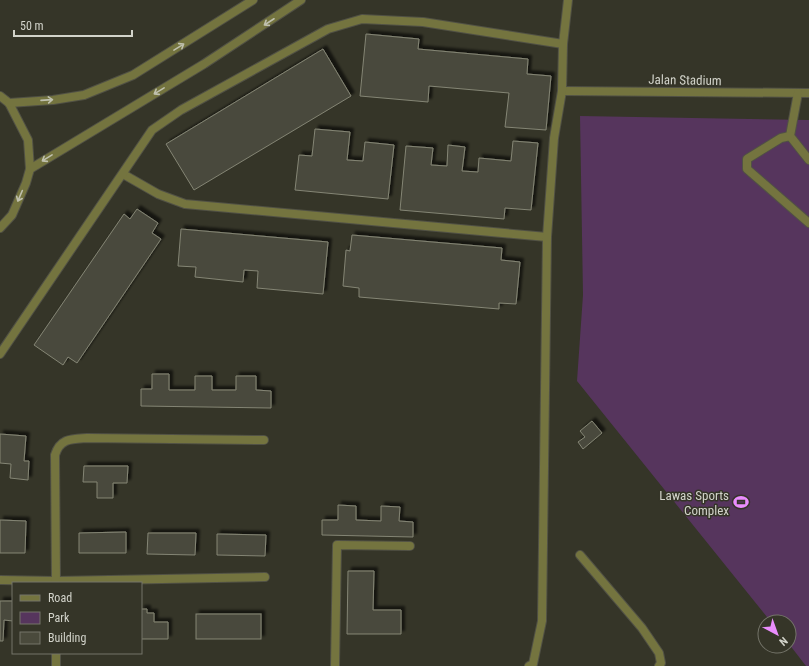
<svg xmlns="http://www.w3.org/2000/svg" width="809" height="666" viewBox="0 0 809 666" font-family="'Roboto Condensed',sans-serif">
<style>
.green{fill:#56355d}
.building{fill:#4a4a3c;stroke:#848575;filter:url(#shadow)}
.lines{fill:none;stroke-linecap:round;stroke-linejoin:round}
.service-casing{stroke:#515145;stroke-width:10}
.minor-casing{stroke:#515145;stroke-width:10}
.service{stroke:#74743f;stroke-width:8}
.minor{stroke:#74743f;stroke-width:8}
.oneway{stroke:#bfc0ae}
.labels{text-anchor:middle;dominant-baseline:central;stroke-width:3;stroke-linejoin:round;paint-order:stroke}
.street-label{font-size:13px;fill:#d2d3ca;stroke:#353528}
.poi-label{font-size:13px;fill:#d2d3ca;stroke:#353528;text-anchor:end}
</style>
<defs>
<filter id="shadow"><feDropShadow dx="3.5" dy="-3.5" stdDeviation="1" flood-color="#0009"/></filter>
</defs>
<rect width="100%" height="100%" fill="#353528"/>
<path class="green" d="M580,116L809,120V666H806L789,644V622H771L577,381L583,295Z"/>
<g class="building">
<path d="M366,34L419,39L418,49L528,59L527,74L551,76L546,130L505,127L509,93L429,86L428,102L360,96Z"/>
<path d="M323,49L351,96L194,190L166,144Z"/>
<path d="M315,129L350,132L347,160L363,161L365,142L394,145L388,199L295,190L299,155L312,156Z"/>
<path d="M513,141L538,143L531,210L505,208L504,219L400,210L406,146L433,148L431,165L447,166L448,145L465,147L462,171L478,172L479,158L511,161Z"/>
<path d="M137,209L158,223L152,233L161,239L77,363L68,357L63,365L34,345L124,214L130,219Z"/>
<path d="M181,229L328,242L323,294L257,288L258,271L244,270L243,282L195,277L196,267L178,266Z"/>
<path d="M352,235L502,248L501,260L520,262L516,304L499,303V309L359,297V288L343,286L346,250L350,251Z"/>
<path d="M152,374H169V390H195V376H212V390H236V376H256V390L271,391V408L141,406V389H152Z"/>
<path d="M592,421L602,433L583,449L578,442L585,437L580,431Z"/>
<path d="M0,434L26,436L24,461H29L28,480L10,478L11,464L0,463Z"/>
<path d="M84,466H128L127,483H113V498H97V482H83Z"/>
<path d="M338,505L356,506V520L381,521V506L400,507L399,521L413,522V537L322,535V520H338Z"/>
<path d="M0,520L26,521L25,553H0Z"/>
<path d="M126,532V553H79V533Z"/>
<path d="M148,533H196L195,555L147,554Z"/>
<path d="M217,534L266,535L265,556L217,555Z"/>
<path d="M348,571H374L373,610H401V634H347Z"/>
<path d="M0,601H13V621L4,620L3,641H0Z"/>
<path d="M141,609H147V613H154V622H168V639H141Z"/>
<rect x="196" y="614" width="65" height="25"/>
</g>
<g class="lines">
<g class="service-casing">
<g id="service">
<path d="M562,91L809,93"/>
<path d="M798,93L790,136L809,160"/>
<path d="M790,136L781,138L747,159V169L809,223"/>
<path d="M580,555L642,628L659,653L661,663L659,666"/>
</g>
</g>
<g class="minor-casing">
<g id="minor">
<path d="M0,96L9,103L28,140L30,169L26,183L12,215L0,228"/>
<path d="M9,103L53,100L84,95L133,75L253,0"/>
<path d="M30,169L204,64L301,0"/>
<path d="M123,174L158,194L185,204L547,237"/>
<path d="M0,354L152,130L181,110L328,29L362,19L423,22L563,44"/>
<path d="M0,580L56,581L265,577"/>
<path d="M56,583L55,455C60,438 72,439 87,438L264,440"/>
<path d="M56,653V666"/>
<path d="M335,666L337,545L410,546"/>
<path d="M529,666L533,664L542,621L547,237L554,138L562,91L563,44L568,0"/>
</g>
</g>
<use href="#service" class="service"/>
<use href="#minor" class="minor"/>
</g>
<defs><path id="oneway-shaft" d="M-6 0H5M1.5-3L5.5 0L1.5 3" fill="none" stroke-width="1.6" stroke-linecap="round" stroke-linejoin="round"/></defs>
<g class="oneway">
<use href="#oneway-shaft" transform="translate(269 22) rotate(147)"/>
<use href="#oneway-shaft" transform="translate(179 47) rotate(-32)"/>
<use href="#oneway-shaft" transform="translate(159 91) rotate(149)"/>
<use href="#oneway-shaft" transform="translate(47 100) rotate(-4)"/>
<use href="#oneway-shaft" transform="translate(47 158) rotate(148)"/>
<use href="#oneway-shaft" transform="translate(20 196) rotate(113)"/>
</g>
<defs>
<g id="stadium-bare" transform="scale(1.2)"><path d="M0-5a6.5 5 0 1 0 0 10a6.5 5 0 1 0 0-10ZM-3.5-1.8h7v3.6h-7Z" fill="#ea8dfd" stroke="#353528" stroke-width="2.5" paint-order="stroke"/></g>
</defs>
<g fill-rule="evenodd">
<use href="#stadium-bare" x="741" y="502"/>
</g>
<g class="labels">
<g class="street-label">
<text transform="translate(685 80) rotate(1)">Jalan Stadium</text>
</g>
<g class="poi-label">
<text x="729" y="495">Lawas Sports<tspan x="729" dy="15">Complex</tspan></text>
</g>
</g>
<rect x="12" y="582" width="130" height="72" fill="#353528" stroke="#747469"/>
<rect x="20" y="595" width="20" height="6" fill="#74743f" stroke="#747469"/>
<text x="48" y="602" font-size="12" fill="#d2d3ca">Road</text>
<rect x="20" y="612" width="20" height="12" fill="#56355d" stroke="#747469"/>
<text x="48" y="622" font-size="12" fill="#d2d3ca">Park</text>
<rect x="20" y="632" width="20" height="12" fill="#4a4a3c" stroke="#747469"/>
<text x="48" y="642" font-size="12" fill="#d2d3ca">Building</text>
<g transform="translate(777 634) rotate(139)"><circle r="19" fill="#353528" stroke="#747469"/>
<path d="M0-3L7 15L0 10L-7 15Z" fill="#ea8dfd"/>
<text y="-6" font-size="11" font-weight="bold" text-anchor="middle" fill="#d2d3ca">N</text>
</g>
<path d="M14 30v6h118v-6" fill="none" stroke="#d2d3ca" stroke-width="2"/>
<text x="20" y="30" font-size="12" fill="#d2d3ca" stroke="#353528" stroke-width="3" paint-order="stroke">50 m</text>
</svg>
